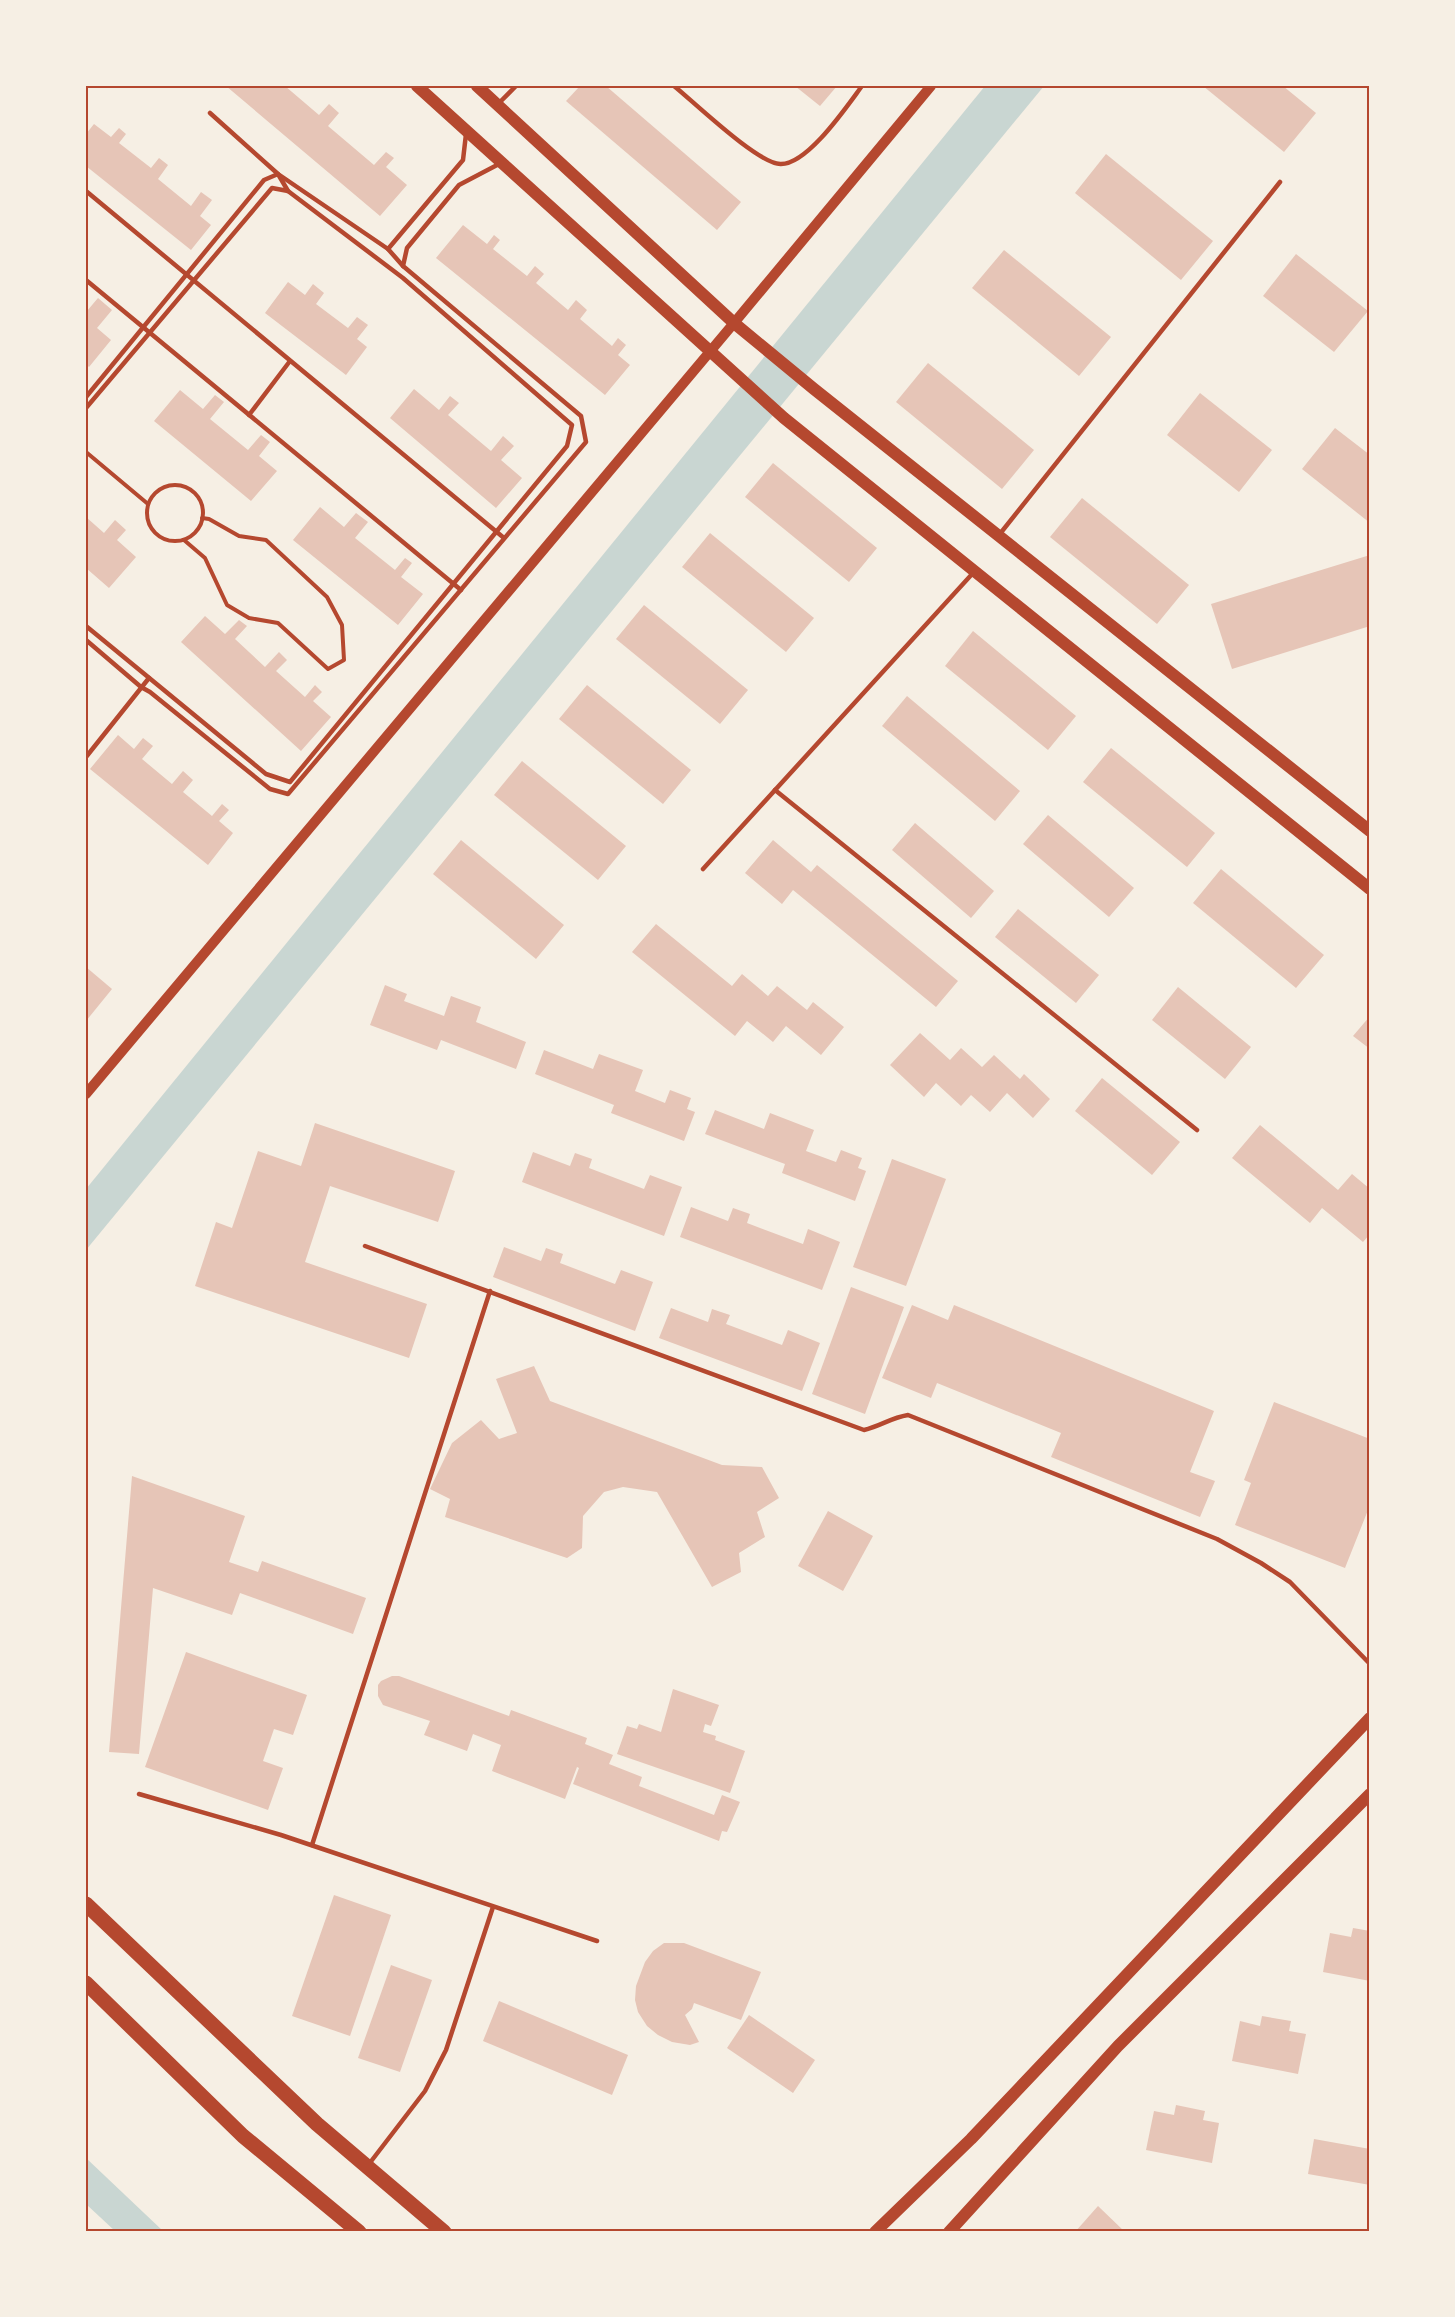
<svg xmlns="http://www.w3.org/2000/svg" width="1455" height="2317" viewBox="0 0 1455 2317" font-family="'Titillium Web',sans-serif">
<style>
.water{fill:#c9d6d2}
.building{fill:#e6c5b7}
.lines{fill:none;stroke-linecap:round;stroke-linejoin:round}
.path{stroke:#b5482f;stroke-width:4}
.service{stroke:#b5482f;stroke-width:4.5}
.tertiary{stroke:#b5482f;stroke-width:10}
.secondary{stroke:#b5482f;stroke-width:12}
.primary{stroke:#b5482f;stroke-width:15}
.neatline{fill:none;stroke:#b5482f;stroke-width:2}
</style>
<rect width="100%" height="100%" fill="#f6efe4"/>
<g class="water">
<path d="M985,86H1044L86,1250V1189Z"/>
<path d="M86,2158L163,2231H115L86,2204Z"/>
</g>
<g class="building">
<path d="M226,86H285L319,115L329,104L339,113L328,126L374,165L386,152L394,158L386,167L407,185L380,216Z"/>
<path d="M580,86H606L741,202L717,230L566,101Z"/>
<path d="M795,86H837L820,106Z"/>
<path d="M1203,86H1283L1316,113L1284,152Z"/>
<path d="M94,124L111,137L119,128L126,134L119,143L151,168L159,158L168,165L158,179L191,206L201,192L212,200L200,216L211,225L191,250L86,166V134Z"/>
<path d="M1106,154L1213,241L1181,280L1075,193Z"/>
<path d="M463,225L487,244L494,235L500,240L493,249L527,276L535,266L544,274L536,283L568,310L576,300L587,310L580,319L612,346L618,338L626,345L618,355L630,365L605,395L436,258Z"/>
<path d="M1004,250L1111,337L1079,376L972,288Z"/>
<path d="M1296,254L1368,311L1334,352L1263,296Z"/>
<path d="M288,282L305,295L313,284L324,293L316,304L348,328L357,317L368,325L357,339L367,347L346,375L265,313Z"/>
<path d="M98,298L112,310L97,328L111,340L89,367L86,364V310L87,311Z"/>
<path d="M928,363L1034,450L1002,489L896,402Z"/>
<path d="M414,389L439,410L450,396L459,403L448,415L491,451L503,436L514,446L501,460L522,478L496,508L390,418Z"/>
<path d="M180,390L203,409L215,395L224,402L210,419L248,450L261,435L270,442L259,456L277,471L251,501L154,421Z"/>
<path d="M1200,393L1272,450L1239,492L1167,435Z"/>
<path d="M1335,428L1370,455V523L1302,469Z"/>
<path d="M773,463L877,548L849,582L745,497Z"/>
<path d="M1082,498L1189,585L1157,624L1050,537Z"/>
<path d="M320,507L344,527L356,513L368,522L355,538L395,570L405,558L412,563L401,577L423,594L398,625L293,540Z"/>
<path d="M86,517L104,533L115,520L126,530L117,540L136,557L109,588L86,568Z"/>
<path d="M710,533L814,618L786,652L682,567Z"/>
<path d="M1370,555V626L1232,669L1211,604Z"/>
<path d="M644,605L748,690L720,724L616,639Z"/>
<path d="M205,616L225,634L239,620L247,626L235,639L265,667L279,652L287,660L276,671L305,697L315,685L322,692L313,701L331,717L301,751L181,642Z"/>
<path d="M973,631L1076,716L1048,750L945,666Z"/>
<path d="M587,685L691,770L663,804L559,719Z"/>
<path d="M907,696L1020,791L995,821L882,726Z"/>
<path d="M118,735L134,749L143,738L153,746L142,759L172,784L183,771L193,780L183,792L212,816L222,804L229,810L219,821L233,833L208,865L90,769Z"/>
<path d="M1111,748L1215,833L1187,867L1083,782Z"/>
<path d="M522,761L626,846L598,880L494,795Z"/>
<path d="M1048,815L1134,888L1109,917L1023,844Z"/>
<path d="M915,823L994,891L971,918L892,850Z"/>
<path d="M461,840L564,925L536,959L433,874Z"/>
<path d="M773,840L811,872L817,865L958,981L936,1007L793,890L782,904L745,873Z"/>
<path d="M1221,869L1324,955L1296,988L1193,903Z"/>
<path d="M1018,909L1099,975L1076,1003L995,937Z"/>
<path d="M656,924L732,986L742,974L768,996L777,986L807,1010L813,1002L844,1027L821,1055L786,1026L773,1042L747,1021L735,1036L632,952Z"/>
<path d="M86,967L112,989L86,1021Z"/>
<path d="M385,985L407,994L404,1001L444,1016L451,996L481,1007L476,1022L526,1042L516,1069L441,1040L437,1050L370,1025Z"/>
<path d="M1178,987L1251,1047L1225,1079L1152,1020Z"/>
<path d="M1370,1016V1049L1353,1036Z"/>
<path d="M920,1033L950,1060L961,1048L982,1067L994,1055L1020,1079L1024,1074L1050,1099L1033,1118L1007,1093L990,1112L971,1095L961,1106L936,1083L924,1097L890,1065Z"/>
<path d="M544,1050L593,1069L599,1054L643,1070L635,1091L665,1103L670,1090L691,1098L687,1109L695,1112L684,1141L611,1113L614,1105L535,1074Z"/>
<path d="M1102,1078L1180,1142L1152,1175L1075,1111Z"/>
<path d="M715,1110L764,1129L770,1113L814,1130L806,1151L836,1162L841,1150L862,1158L858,1168L866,1171L855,1201L782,1173L785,1164L705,1134Z"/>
<path d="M315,1123L455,1171L438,1222L330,1186L305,1262L427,1304L409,1358L195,1286L216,1222L232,1228L258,1151L301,1166Z"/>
<path d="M1260,1125L1338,1190L1352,1174L1370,1189V1234L1363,1242L1322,1208L1310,1223L1232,1158Z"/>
<path d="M533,1152L570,1166L575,1153L592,1159L589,1168L644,1189L650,1175L682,1187L664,1236L522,1182Z"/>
<path d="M892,1159L946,1179L906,1286L853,1267Z"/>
<path d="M691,1207L728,1221L733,1208L750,1214L747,1223L803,1244L808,1229L840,1242L822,1290L680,1237Z"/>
<path d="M504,1247L541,1261L546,1248L563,1254L560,1263L615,1284L621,1270L653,1282L635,1331L493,1277Z"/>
<path d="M851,1287L904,1307L865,1414L812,1394Z"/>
<path d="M912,1305L948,1320L954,1305L1214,1411L1190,1472L1215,1481L1200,1517L1051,1457L1061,1433L937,1383L931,1398L882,1378Z"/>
<path d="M671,1308L708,1322L712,1309L730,1315L726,1324L782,1345L788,1330L820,1343L802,1391L659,1338Z"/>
<path d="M534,1366L550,1401L722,1465L762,1467L779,1498L757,1512L765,1537L739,1553L741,1572L712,1587L657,1492L623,1487L604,1492L583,1516L582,1548L567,1558L445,1517L450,1499L430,1489L452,1443L481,1420L499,1439L517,1433L496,1379Z"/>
<path d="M1274,1402L1370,1439V1505L1345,1568L1235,1525L1251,1483L1244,1480Z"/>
<path d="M132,1476L245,1516L229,1562L258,1572L262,1561L366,1598L353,1634L240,1593L232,1615L153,1588L139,1754L109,1752Z"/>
<path d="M828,1511L873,1536L843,1591L798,1566Z"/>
<path d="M186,1652L307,1695L293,1735L274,1729L263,1761L283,1768L268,1810L145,1767Z"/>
<path d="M392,1676H399L509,1716L511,1710L587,1738L585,1744L613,1755L609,1764L642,1777L639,1786L714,1815L722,1795L740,1802L727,1832L722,1831L719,1841L573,1784L579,1768L577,1767L565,1799L492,1771L501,1745L473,1734L467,1751L424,1735L430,1721L383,1705L378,1696V1685L381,1681Z"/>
<path d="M673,1689L719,1705L711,1726L705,1724L703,1732L716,1736L715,1740L745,1751L730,1793L617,1754L627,1726L637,1729L639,1724L661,1732Z"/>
<path d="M334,1895L391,1915L350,2036L292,2016Z"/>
<path d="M1353,1928L1370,1931V1981L1323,1972L1330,1933L1351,1937Z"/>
<path d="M664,1943H684L761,1972L741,2020L694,2003L692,2009L685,2015L699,2042L690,2045L672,2042L658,2035L647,2026L638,2012L635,2000L636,1986L645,1962L653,1951Z"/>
<path d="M391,1965L432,1980L400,2072L358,2058Z"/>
<path d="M499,2001L628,2055L612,2095L483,2041Z"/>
<path d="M749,2015L815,2060L793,2093L727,2048Z"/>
<path d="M1262,2016L1291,2021L1289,2031L1306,2034L1298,2074L1232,2061L1240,2021L1260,2026Z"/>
<path d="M1176,2105L1205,2111L1203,2120L1219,2123L1212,2163L1146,2150L1154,2111L1174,2115Z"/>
<path d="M1314,2139L1370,2149V2185L1308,2174Z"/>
<path d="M1098,2206L1125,2232H1075Z"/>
</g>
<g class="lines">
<g class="path">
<path d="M86,452L148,504"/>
<circle cx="175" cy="513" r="28"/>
<path d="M184,540L205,558L227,605L249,618L278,623L328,669L344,660L342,625L327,597L266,540L239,536L209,519L202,518"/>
</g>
<g class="service">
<path d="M674,86C694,102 759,165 781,164C808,164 847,106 862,86"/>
<path d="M499,103L516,86"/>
<path d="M210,113L278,174L288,191"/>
<path d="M86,191L504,538"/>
<path d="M388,249L463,160L466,134"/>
<path d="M86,280L461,590"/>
<path d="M86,397L264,180L278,174L388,249L403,266"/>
<path d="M86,408L272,188L288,191L403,278L572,425L567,446L290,782L266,774L86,626"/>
<path d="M249,415L290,361"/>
<path d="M999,535L1280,182"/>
<path d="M86,640L141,687L150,692L270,789L288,794L586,442L581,416L403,266L407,248L459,185L499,164"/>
<path d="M86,757L149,678"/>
<path d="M775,790L1197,1130"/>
<path d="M703,869L973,573"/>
<path d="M365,1246L864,1430C881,1426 890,1418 908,1415L1217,1539L1261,1563L1290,1582L1370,1664"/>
<path d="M139,1794L281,1835L597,1941"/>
<path d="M312,1845L490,1291"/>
<path d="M369,2164L425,2091L446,2050L493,1907"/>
</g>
<path class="tertiary" d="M86,1094L734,323L931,86"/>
<g class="secondary">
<path d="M417,86L784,418L1370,889"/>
<path d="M477,86L734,323L814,389L1370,831"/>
<path d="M875,2232L971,2139L1370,1718"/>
<path d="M949,2232L1118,2046L1370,1794"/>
</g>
<g class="primary">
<path d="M86,1904L317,2124L444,2232"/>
<path d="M86,1983L243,2136L359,2232"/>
</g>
</g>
<rect width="1455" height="2317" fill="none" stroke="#f6efe4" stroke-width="174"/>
<rect x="87" y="87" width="1281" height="2143" class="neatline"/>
</svg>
